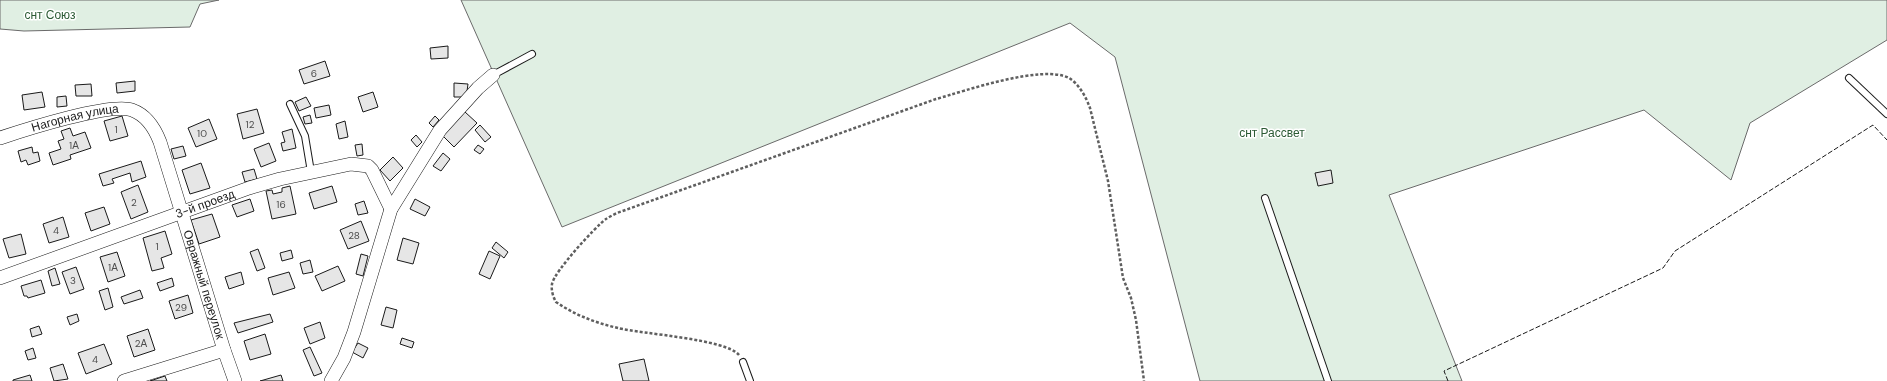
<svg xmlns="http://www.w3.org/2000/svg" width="1887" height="381" viewBox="0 0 1887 381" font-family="'DM Sans',sans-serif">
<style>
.green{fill:#e0efe3;stroke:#6a6a6a}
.building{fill:#e6e6e6;stroke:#1a1a1a}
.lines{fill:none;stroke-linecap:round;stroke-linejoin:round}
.lane-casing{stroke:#1a1a1a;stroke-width:8}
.street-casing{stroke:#1a1a1a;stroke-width:14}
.path{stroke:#5f5f5f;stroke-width:2.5;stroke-dasharray:3 2;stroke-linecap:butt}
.lane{stroke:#fff;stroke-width:6}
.street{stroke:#fff;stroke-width:13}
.fence{stroke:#1a1a1a;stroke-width:1;stroke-dasharray:5 2;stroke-linecap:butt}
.labels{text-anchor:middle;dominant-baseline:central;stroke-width:3;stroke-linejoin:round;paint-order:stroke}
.number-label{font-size:10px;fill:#4d4d4d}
.park-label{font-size:12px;fill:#2b5a34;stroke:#fff}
.street-label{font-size:12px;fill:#1a1a1a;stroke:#fff}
</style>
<rect width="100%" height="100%" fill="#fff"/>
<g class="green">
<path d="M0,0H219L200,4L190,27L24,31L0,29Z"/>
<path d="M461,0H1887V40L1750,123L1731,180L1644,110L1389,195L1462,381H1200L1115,57L1070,23L562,227Z"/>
</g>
<g class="building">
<path d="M448,46V58L431,59L430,48Z"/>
<path d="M325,61L330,76L304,84L299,70Z"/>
<path d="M135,81V91L117,93L116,83Z"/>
<path d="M454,83L468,84L467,91L464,97H454Z"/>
<path d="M91,84L92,96H76L75,85Z"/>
<path d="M42,92L45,107L24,110L22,95Z"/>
<path d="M373,92L378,107L363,112L358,97Z"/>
<path d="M66,96L67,106L57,107V97Z"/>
<path d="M306,97L311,106L299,111L295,102Z"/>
<path d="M329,105L331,115L316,118L314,108Z"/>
<path d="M257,109L264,133L243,139L237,114Z"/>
<path d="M465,112L477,123L454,147L442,135Z"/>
<path d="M310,115L312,123L305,124L303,117Z"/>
<path d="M122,116L128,136L110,141L104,121Z"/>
<path d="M435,116L439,120L433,127L429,123Z"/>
<path d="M209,119L217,139L196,147L188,128Z"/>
<path d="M345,121L348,137L339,139L336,124Z"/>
<path d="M480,125L491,137L485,142L475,130Z"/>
<path d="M70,128L73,136L85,132L91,148L70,155L71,159L53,165L49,153L61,149L58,141L64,139L61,131Z"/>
<path d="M292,129L296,148L283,151L281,143L285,142L282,132Z"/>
<path d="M416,135L422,142L417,147L411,140Z"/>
<path d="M269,143L276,161L261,167L254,149Z"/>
<path d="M362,144L363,155L357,156L355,145Z"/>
<path d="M478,145L484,149L480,154L474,150Z"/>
<path d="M183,146L186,156L174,159L171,149Z"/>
<path d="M32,147L33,153L38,152L40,161L28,165L26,160L21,162L18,151Z"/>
<path d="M443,153L450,159L441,171L433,166Z"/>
<path d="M393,157L403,168L390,181L380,170Z"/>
<path d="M141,161L146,177L132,182L130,173L112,179L114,183L103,186L99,174Z"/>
<path d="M201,163L210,188L190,194L182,170Z"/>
<path d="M254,169L257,179L245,182L242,172Z"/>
<path d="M1331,170L1333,183L1318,186L1315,173Z"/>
<path d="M138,185L148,212L131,219L121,192Z"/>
<path d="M290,186L296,214L272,219L266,191L272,190L273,194L282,192V188Z"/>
<path d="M332,186L337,202L314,209L309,193Z"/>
<path d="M250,199L254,211L237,217L232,205Z"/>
<path d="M415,199L430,207L425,216L410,209Z"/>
<path d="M364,201L368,213L358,215L355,204Z"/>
<path d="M104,207L110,224L91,231L85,213Z"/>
<path d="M212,214L220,237L199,244L191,220Z"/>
<path d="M63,217L69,237L49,243L43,224Z"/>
<path d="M361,221L369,241L348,249L340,230Z"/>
<path d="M165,231L172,254L161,258L164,268L152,271L143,238Z"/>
<path d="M21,234L26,254L9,258L3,239Z"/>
<path d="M403,238L419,243L413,264L397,260Z"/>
<path d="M496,242L508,252L504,258L492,248Z"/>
<path d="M258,249L265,268L257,271L250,252Z"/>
<path d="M291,250L293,258L282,261L280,253Z"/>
<path d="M489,251L500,256L490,279L479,274Z"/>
<path d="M117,252L125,276L108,282L100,257Z"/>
<path d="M361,254L368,256L363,276L356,274Z"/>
<path d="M310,260L313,272L303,274L300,263Z"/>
<path d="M338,266L345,281L322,291L315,276Z"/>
<path d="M76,267L84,289L70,294L62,272Z"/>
<path d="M55,268L60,284L52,286L48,271Z"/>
<path d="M241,272L244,284L229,289L225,277Z"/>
<path d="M289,272L295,288L273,295L268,278Z"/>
<path d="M172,278L174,286L160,291L157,283Z"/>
<path d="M41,280L45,293L28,298L27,296H24L21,286Z"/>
<path d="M108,288L113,307L105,310L99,291Z"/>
<path d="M140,290L143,298L124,304L121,297Z"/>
<path d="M188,295L193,313L175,319L169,301Z"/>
<path d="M386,307L397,310L393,328L381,325Z"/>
<path d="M77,314L79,321L70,325L67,317Z"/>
<path d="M270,314L273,322L238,333L234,323Z"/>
<path d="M320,322L325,338L310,344L304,328Z"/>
<path d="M39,326L42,334L32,337L30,329Z"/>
<path d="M148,329L155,350L134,357L127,336Z"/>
<path d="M265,334L271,354L250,360L244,341Z"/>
<path d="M402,338L414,342L412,348L400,344Z"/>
<path d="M358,343L368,348L363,358L352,352Z"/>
<path d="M104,344L112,364L86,374L78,353Z"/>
<path d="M310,347L322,373L314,376L303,350Z"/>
<path d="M33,348L36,358L28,360L25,351Z"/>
<path d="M644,359L649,381H623L619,364Z"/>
<path d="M63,364L68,379L54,381L50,368Z"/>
<path d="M30,375L32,381H13V380Z"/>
<path d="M281,375L283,381H260Z"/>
<path d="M165,376L167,381H150Z"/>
</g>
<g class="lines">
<g class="lane-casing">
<g id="lane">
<path d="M493,75L532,54"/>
<path d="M1849,78L1887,114"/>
<path d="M290,104L305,136L311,172"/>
<path d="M1265,198L1328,381"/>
<path d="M743,362L750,381"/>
</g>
</g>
<g class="street-casing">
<g id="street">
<path id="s1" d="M0,138C24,130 111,102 132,110C146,115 155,129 160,142L224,350L235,381"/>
<path id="s2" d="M0,278L249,188L280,179L351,164L368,166L372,170L391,209"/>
<path d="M124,381L224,350"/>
<path d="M331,381L344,358L354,332L391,209L440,130L478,88L493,75"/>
</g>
</g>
<path class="path" d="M739,355C726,339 642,334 618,328C596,323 575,315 556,302C553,297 551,290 552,284C554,272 595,227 606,219C609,217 613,215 617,213L936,99C965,91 1042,64 1069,78C1079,84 1086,97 1090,108L1108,181L1123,278L1131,298L1136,320L1144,381"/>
<use href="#lane" class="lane"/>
<use href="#street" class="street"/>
<path class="fence" d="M1448,381L1444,371L1663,268L1675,251L1873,125L1887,140"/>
</g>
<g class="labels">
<g class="number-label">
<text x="314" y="73">6</text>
<text x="250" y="124">12</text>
<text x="116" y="129">1</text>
<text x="202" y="133">10</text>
<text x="74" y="145">1А</text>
<text x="134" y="202">2</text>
<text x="281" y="204">16</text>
<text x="56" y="230">4</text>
<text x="354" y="235">28</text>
<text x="157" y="246">1</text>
<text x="113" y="267">1А</text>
<text x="73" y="280">3</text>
<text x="181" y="307">29</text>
<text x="141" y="343">2А</text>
<text x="95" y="359">4</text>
</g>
<g class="park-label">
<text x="50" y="15">снт Союз</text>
<text x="1272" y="133">снт Рассвет</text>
</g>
<g class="street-label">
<text stroke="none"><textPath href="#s1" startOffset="78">Нагорная улица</textPath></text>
<text stroke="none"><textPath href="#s2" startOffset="218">3-й проезд</textPath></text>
<text stroke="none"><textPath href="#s1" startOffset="329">Овражный переулок</textPath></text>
</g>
</g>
</svg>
